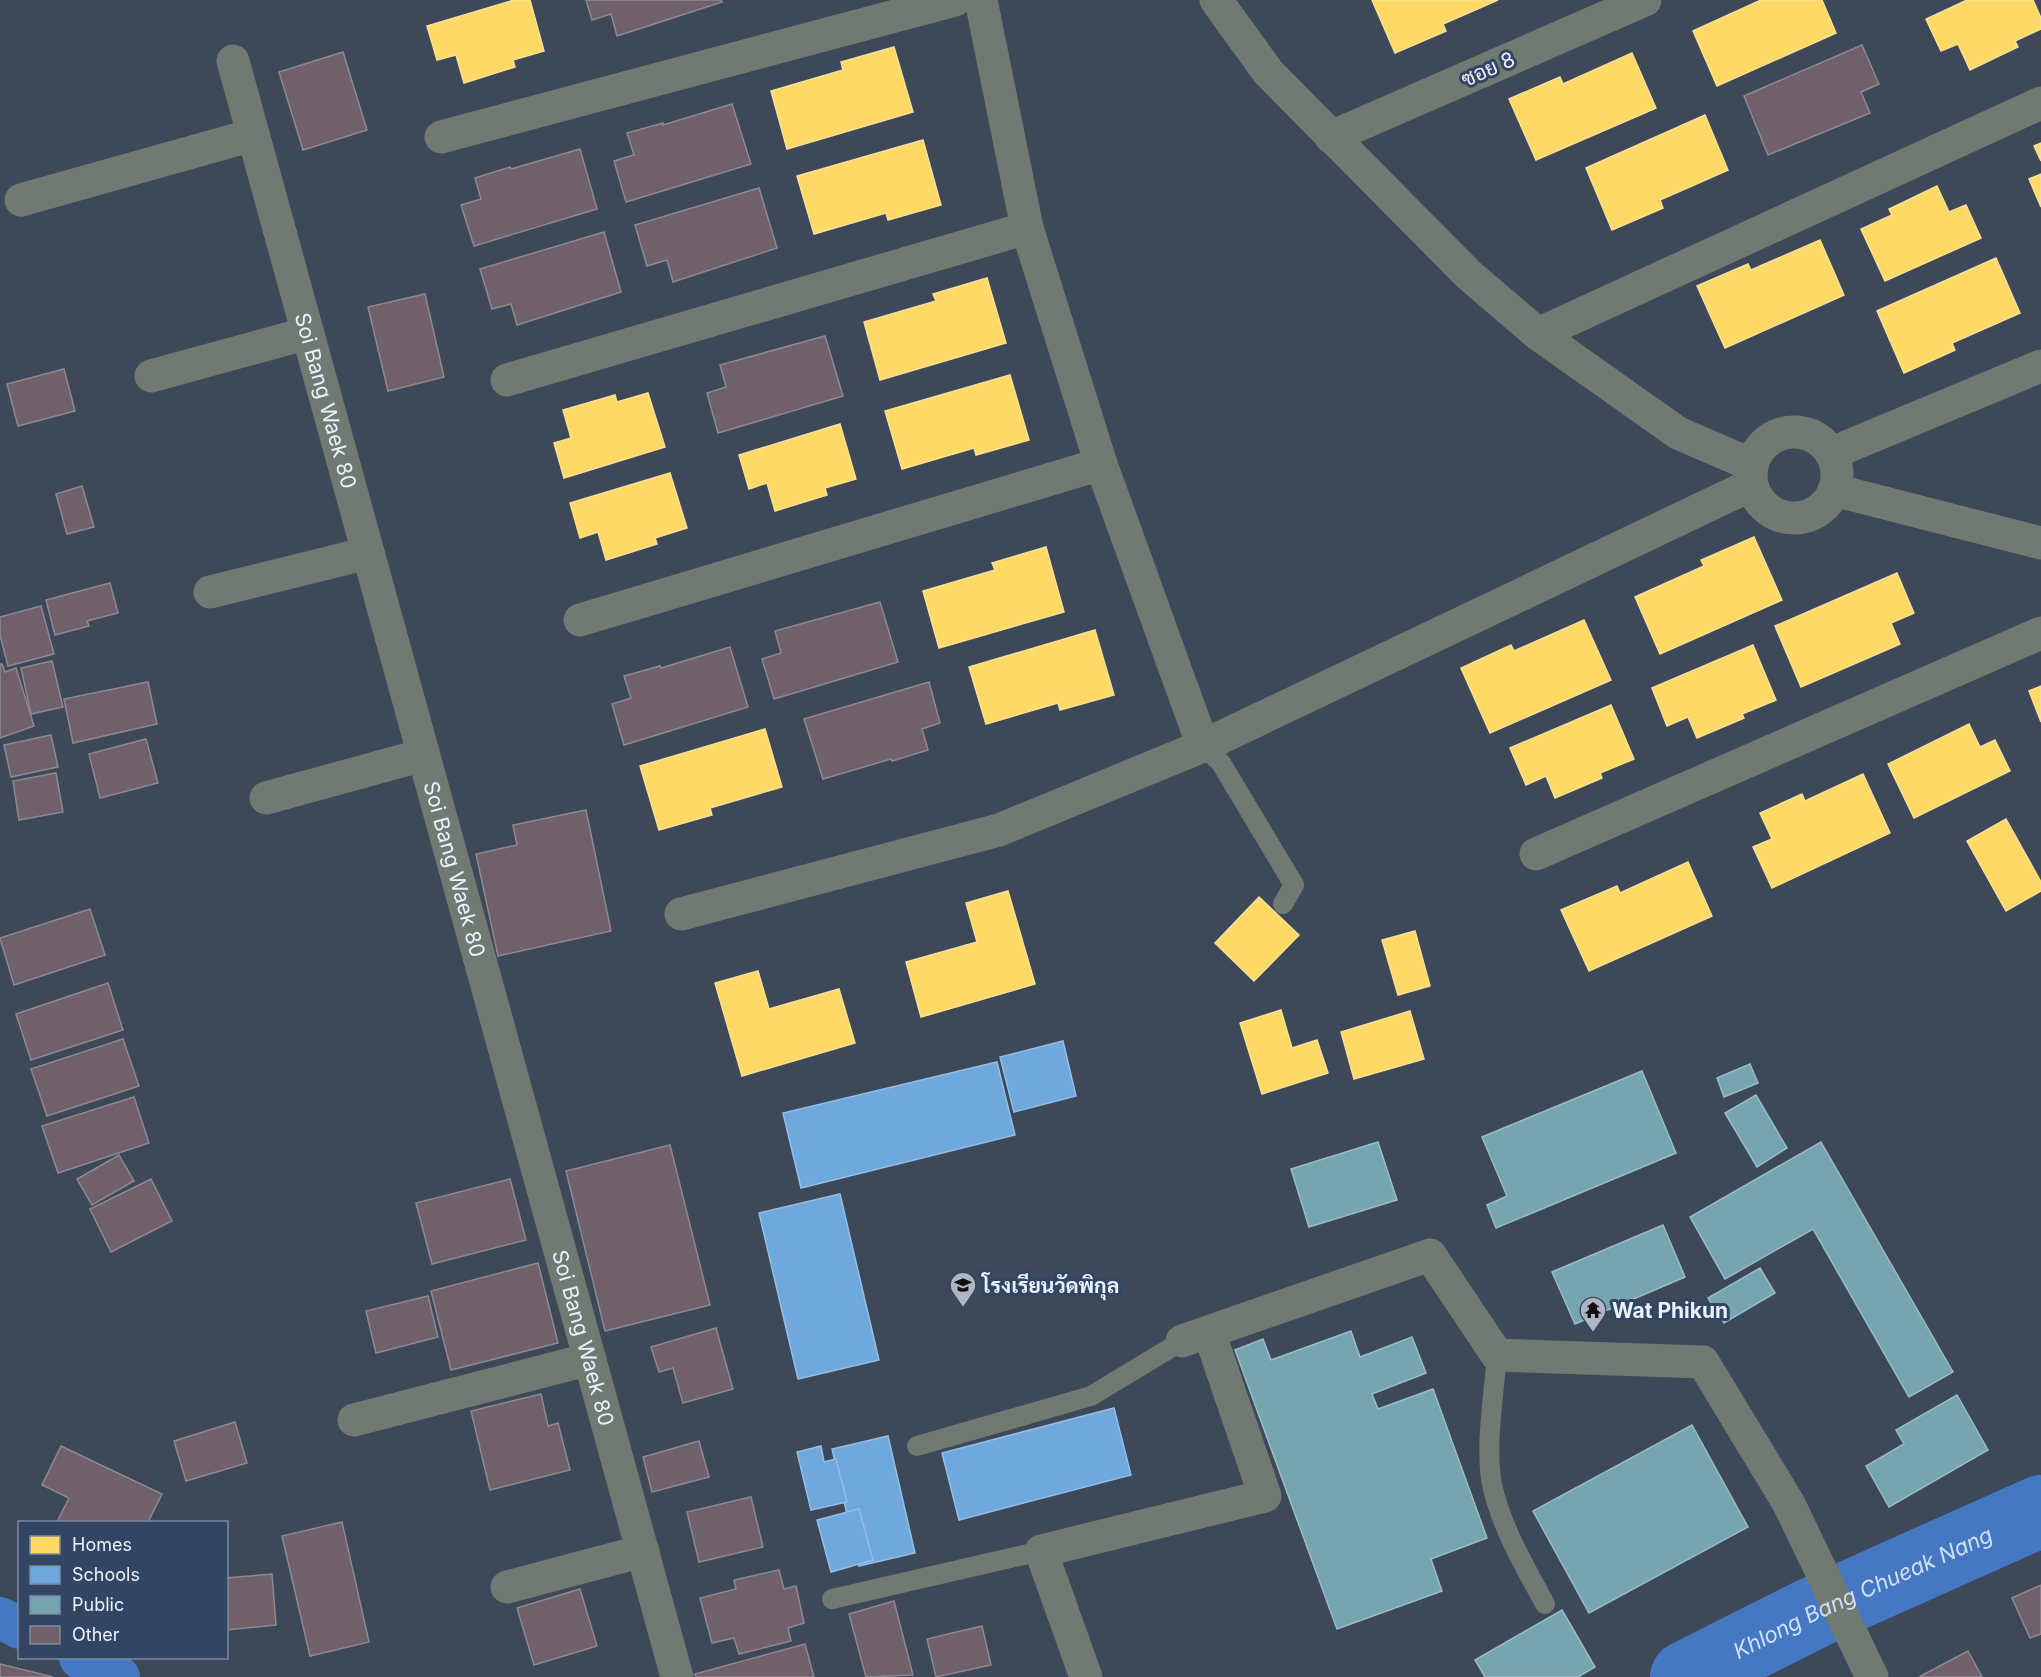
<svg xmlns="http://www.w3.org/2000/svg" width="2041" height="1677" viewBox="0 0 2041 1677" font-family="Inter,Sarabun,sans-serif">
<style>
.homes{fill:#ffd966;stroke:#f9e094;stroke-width:1.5}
.schools{fill:#6fa8dc;stroke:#94bee6;stroke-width:1.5}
.public{fill:#76a5af;stroke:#99bcc7;stroke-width:1.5}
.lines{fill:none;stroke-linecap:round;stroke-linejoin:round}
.canal{stroke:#4578c3;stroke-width:42}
.river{stroke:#4578c3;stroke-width:72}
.building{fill:#70606a;stroke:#8e8991;stroke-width:1.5}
.lane{stroke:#707972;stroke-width:20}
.street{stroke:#707972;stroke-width:33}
.labels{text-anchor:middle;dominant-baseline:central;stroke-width:6;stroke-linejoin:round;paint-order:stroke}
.street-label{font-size:21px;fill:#ebf2fe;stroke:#324664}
.poi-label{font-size:21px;font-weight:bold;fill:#ebf2fe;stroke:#324664;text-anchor:start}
.water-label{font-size:22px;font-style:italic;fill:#d1dff5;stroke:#324664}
</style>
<rect width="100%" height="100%" fill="#3d4859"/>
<g class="homes">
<path d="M514,0H530L544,51L513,60L515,67L464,83L456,55L437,60L427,26Z"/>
<path d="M1372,0H1498L1443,24L1446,31L1395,53Z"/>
<path d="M1761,0H1822L1836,33L1717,86L1693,31Z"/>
<path d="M1967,0H2033L2041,18V29L2015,41L2018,47L1970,70L1958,44L1941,51L1926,19Z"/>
<path d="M894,47L913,112L787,149L771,91L843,70L841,62Z"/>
<path d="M1632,53L1656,108L1536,160L1509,99L1560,77L1563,84Z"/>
<path d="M1705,115L1728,170L1660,200L1663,208L1612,230L1586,168Z"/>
<path d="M923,140L941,205L888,220L886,213L814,234L797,176Z"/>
<path d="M2041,143V161L2034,146Z"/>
<path d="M2041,174V207L2029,179Z"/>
<path d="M1937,186L1949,212L1966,205L1981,238L1885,281L1861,229L1892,215L1889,209Z"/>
<path d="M1820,240L1844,295L1725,348L1697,286L1748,264L1751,270Z"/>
<path d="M1996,258L2020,313L1952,343L1955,350L1904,373L1877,311Z"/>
<path d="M987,278L1006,343L880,380L864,322L936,301L933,294Z"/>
<path d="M1010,375L1029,440L976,455L974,448L902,469L885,411Z"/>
<path d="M648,393L665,447L564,478L554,443L571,438L563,410L615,395L617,402Z"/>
<path d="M840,424L856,479L825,488L827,495L775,511L767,483L749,489L739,455Z"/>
<path d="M670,473L687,528L655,538L657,544L606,560L598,532L580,538L570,503Z"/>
<path d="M1754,537L1782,600L1660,654L1635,597L1704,566L1701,560Z"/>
<path d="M1046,547L1064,612L939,648L923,591L995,570L992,563Z"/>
<path d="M1897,573L1914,613L1891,623L1900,644L1801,687L1775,626Z"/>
<path d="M1584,620L1611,680L1490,733L1461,668L1511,645L1514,651Z"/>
<path d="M1095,630L1114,695L1060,710L1058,703L986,724L969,667Z"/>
<path d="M1753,645L1776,700L1742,714L1744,718L1697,738L1688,717L1667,726L1652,688Z"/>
<path d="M2041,686V722L2029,691Z"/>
<path d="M1611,705L1634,759L1600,773L1602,778L1555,798L1546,776L1526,785L1510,748Z"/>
<path d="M1969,724L1980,747L1995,740L2010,771L1914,818L1888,764Z"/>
<path d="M765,729L782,787L710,808L712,815L659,830L640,766Z"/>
<path d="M1863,774L1890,833L1772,888L1753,847L1772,839L1760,813L1802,794L1805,801Z"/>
<path d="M2006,819L2041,882V891L2006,911L1967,841Z"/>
<path d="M1688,862L1712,916L1589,971L1561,910L1617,886L1620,893Z"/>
<path d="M1008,891L1035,984L921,1017L906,962L977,942L966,903Z"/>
<path d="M1259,897L1299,935L1254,981L1215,943Z"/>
<path d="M1415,931L1430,986L1398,995L1382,940Z"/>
<path d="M758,971L769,1009L839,989L855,1043L742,1076L715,983Z"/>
<path d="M1281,1010L1292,1048L1317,1040L1328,1073L1262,1094L1240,1023Z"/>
<path d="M1410,1011L1424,1059L1354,1079L1341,1032Z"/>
</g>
<g class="schools">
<path d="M1063,1041L1076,1096L1014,1112L1000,1057Z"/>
<path d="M997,1062L1015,1135L801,1188L783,1113Z"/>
<path d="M840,1194L879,1360L798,1379L759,1213Z"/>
<path d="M1114,1408L1131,1475L959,1520L942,1453Z"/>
<path d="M888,1436L915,1553L859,1566L832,1449Z"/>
<path d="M821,1446L824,1462L836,1459L847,1502L811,1510L797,1452Z"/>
<path d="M859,1509L873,1560L831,1572L817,1520Z"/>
</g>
<g class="public">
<path d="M1750,1064L1758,1083L1724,1097L1717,1078Z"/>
<path d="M1642,1071L1676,1153L1496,1228L1487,1205L1507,1196L1482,1137Z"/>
<path d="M1756,1095L1787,1148L1757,1167L1725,1113Z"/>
<path d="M1378,1142L1397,1200L1309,1227L1291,1169Z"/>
<path d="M1821,1142L1953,1372L1909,1397L1813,1229L1725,1279L1690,1217Z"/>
<path d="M1663,1225L1685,1277L1575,1324L1552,1272Z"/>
<path d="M1760,1268L1775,1293L1724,1323L1708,1298Z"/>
<path d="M1351,1331L1360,1357L1412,1337L1426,1373L1372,1394L1378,1409L1433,1389L1487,1538L1431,1559L1442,1591L1337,1629L1235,1350L1263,1339L1271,1360Z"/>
<path d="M1957,1395L1988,1450L1889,1507L1866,1466L1904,1444L1896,1430Z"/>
<path d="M1692,1425L1748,1527L1589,1613L1533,1511Z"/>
<path d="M1562,1610L1595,1667L1578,1677H1485L1475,1660Z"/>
</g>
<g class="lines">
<g class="canal">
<path d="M0,1618L20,1628"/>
<path d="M80,1658L119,1677"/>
</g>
<path class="river" id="s1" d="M1686,1677L1813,1613L2041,1511"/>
</g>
<g class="building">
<path d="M586,0H721L722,2L617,36L611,14L592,20Z"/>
<path d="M1862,45L1879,84L1861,92L1870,113L1768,155L1744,96Z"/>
<path d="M343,52L367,130L303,150L279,72Z"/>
<path d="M732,104L751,164L626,202L614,161L634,155L627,133L663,123V125Z"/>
<path d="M580,149L597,209L474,246L461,205L481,199L475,178L510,167L511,169Z"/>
<path d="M759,188L777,248L673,282L667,260L647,266L635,225Z"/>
<path d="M604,232L621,292L517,325L511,304L492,309L480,269Z"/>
<path d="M425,294L444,377L388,391L368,307Z"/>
<path d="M825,336L843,396L718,433L707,393L726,387L720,365Z"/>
<path d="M64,369L75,411L18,426L7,384Z"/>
<path d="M82,486L94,527L67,534L56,494Z"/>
<path d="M110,583L118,613L87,621L89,626L55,635L46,600Z"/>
<path d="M880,602L898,662L774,699L762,659L781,653L775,631Z"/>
<path d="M41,606L54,654L8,666L0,635V617Z"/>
<path d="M730,647L748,707L624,745L612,704L631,698L624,676L660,666L661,668Z"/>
<path d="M52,661L63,707L31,714L21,668Z"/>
<path d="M0,664H2L5,672L16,668L34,726L0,738Z"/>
<path d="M148,682L157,724L73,743L64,699Z"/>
<path d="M929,682L940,723L922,729L928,750L892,761L891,759L823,779L804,719Z"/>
<path d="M51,735L58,767L11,777L4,745Z"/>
<path d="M146,739L158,783L100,798L89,754Z"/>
<path d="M56,773L63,812L19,820L13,781Z"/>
<path d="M586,810L611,931L498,956L476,854L517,845L513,825Z"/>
<path d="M90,909L105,955L14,985L0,938Z"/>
<path d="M108,983L123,1030L31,1060L16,1014Z"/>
<path d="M123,1039L139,1086L47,1116L31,1069Z"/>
<path d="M134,1097L149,1143L58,1173L42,1126Z"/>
<path d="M670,1145L710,1305L605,1331L566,1171Z"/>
<path d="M119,1155L134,1181L92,1205L77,1179Z"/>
<path d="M151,1179L172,1221L111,1252L90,1209Z"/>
<path d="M510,1179L526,1240L432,1264L416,1203Z"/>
<path d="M538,1263L558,1343L451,1370L431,1291Z"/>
<path d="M428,1296L438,1337L376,1353L366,1311Z"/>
<path d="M716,1328L733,1389L683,1403L673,1368L659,1372L651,1347Z"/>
<path d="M541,1394L548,1426L558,1423L570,1470L490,1490L471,1411Z"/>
<path d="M235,1422L247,1463L186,1481L174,1441Z"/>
<path d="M699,1441L709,1477L652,1492L643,1457Z"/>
<path d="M61,1446L162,1494L148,1522H57L69,1498L42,1485Z"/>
<path d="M751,1497L763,1547L699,1562L687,1512Z"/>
<path d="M342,1522L369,1642L310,1656L282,1536Z"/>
<path d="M779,1570L784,1589L796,1586L804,1623L788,1628L791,1641L739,1654L734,1638L712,1643L700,1598L736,1589L734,1580Z"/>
<path d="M272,1574L276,1625L226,1630V1578Z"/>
<path d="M2041,1585V1634L2030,1638L2012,1598Z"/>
<path d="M580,1589L597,1646L534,1665L517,1608Z"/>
<path d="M894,1601L913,1675L866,1677L849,1614Z"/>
<path d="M982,1626L991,1665L936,1677L927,1639Z"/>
<path d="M805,1644L814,1677H696L695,1674Z"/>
<path d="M1968,1651L1982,1677H1919Z"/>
<path d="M0,1664L53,1677H0Z"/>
</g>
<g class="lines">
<g class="lane">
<path d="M1203,746L1221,763L1294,885L1283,904"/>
<path d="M1497,1355C1494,1393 1484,1453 1493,1489C1503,1530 1525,1567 1545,1604"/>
<path d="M917,1446L1091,1396L1182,1341"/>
<path d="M832,1599L1041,1551"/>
</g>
<g class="street">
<path d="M981,0L1027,228L1101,464L1203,746"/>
<path d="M1216,0L1268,72L1469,275L1538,334L1678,433L1752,465"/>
<path id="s2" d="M233,61L677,1677"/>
<path d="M441,137L955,0"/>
<path d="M1331,137L1645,0"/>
<path d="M21,200L253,135"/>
<path d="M1538,334L2041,103"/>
<path d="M151,376L308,333"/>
<path d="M507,380L1027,228"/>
<circle cx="1794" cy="475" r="43"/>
<path d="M1832,453L2041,366"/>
<path d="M1834,490L2041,543"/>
<path d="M210,592L368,553"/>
<path d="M580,620L1101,464"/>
<path d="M266,798L423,755"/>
<path d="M1536,854L2041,633"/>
<path d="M681,914L999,830L1203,746L1751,485"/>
<path d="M1182,1341L1430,1255L1497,1355L1703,1362L1789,1504L1872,1677"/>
<path d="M354,1420L590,1359"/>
<path d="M507,1587L643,1551"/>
<path d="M1086,1677L1041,1551L1265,1496L1209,1332"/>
</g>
</g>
<defs>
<g id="school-pin" transform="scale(1.35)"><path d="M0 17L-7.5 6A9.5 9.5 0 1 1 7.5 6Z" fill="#aeb6c4" stroke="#324664"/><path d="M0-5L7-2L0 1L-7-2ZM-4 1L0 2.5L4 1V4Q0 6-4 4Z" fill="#111"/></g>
<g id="temple-pin" transform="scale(1.35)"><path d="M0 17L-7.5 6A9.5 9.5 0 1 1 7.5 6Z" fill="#aeb6c4" stroke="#324664"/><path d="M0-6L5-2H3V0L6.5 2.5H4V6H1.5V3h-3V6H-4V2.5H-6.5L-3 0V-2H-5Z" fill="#111"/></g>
</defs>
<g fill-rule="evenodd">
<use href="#school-pin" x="963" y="1285"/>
<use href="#temple-pin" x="1593" y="1310"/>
</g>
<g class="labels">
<g class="street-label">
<text transform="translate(1488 69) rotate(-24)">ซอย 8</text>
<text stroke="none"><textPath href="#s2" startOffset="352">Soi Bang Waek 80</textPath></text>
<text stroke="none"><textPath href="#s2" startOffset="838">Soi Bang Waek 80</textPath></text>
<text stroke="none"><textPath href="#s2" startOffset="1324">Soi Bang Waek 80</textPath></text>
</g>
<g class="poi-label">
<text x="982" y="1285">โรงเรียนวัดพิกุล</text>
<text x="1612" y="1310">Wat Phikun</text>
</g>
<g class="water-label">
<text stroke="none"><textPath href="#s1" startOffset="196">Khlong Bang Chueak Nang</textPath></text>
</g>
</g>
<rect x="18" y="1521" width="210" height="138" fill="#324664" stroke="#7c8ba2" stroke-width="1.5"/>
<rect x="30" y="1536" width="30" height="18" fill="#ffd966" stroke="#7c8ba2" stroke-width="1.5"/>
<text x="72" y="1551" font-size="18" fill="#ebf2fe">Homes</text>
<rect x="30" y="1566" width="30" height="18" fill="#6fa8dc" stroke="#7c8ba2" stroke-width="1.5"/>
<text x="72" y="1581" font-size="18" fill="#ebf2fe">Schools</text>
<rect x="30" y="1596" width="30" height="18" fill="#76a5af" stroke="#7c8ba2" stroke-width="1.5"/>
<text x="72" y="1611" font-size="18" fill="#ebf2fe">Public</text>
<rect x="30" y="1626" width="30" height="18" fill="#70606a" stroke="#7c8ba2" stroke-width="1.5"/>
<text x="72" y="1641" font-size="18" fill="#ebf2fe">Other</text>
</svg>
